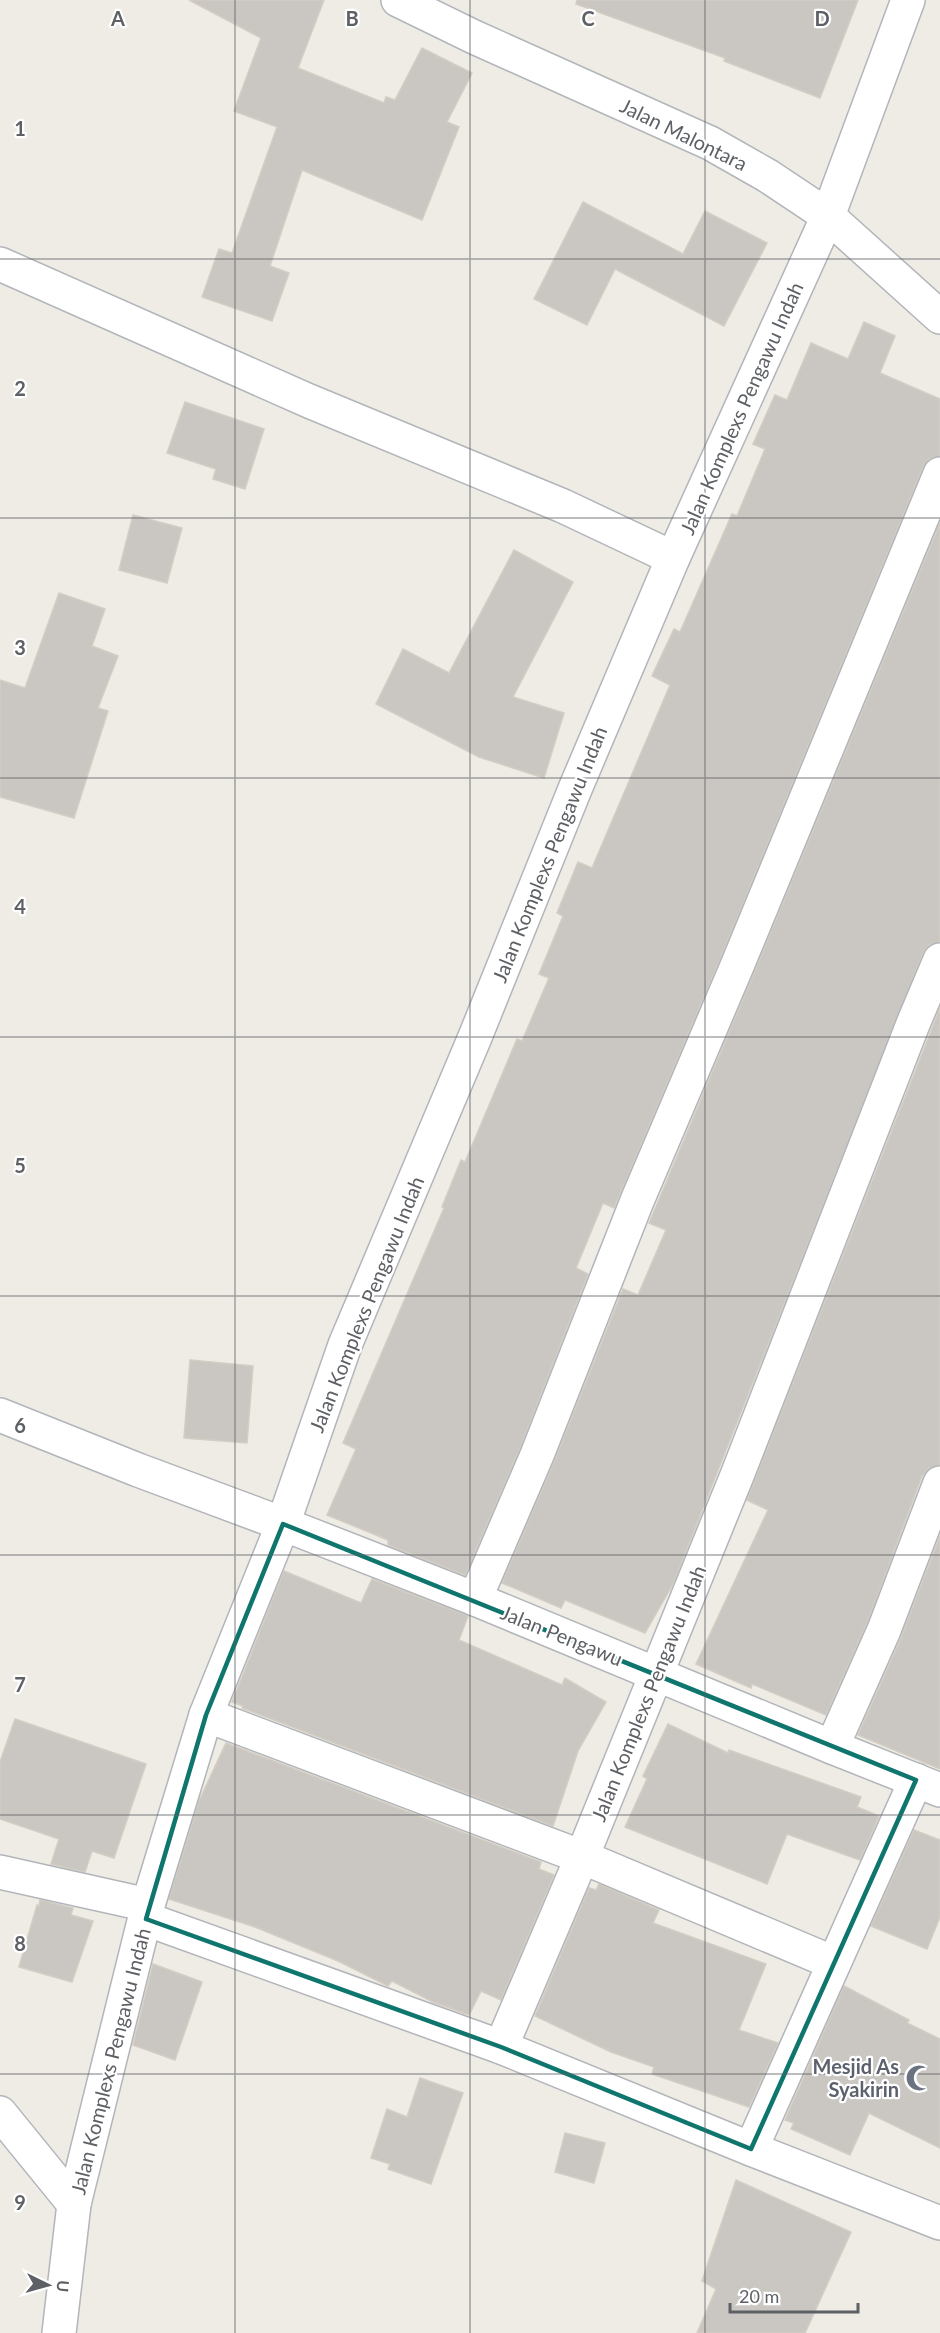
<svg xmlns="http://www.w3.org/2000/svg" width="940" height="2333" viewBox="0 0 940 2333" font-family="Lato,sans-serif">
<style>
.building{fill:#cac7c2;stroke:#d3cdc3;stroke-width:1.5}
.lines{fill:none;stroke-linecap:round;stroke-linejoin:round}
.minor-casing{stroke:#b2b5b9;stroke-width:36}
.minor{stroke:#fff;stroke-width:33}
.marked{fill:none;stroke:#0f766e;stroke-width:4.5;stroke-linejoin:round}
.grid{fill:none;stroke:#5d6065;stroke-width:1.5;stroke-opacity:0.55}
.labels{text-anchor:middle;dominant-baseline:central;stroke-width:4.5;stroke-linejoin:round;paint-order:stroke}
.street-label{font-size:20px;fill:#5d6065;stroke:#fff}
.worship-label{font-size:20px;font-weight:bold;fill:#5b616d;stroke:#fff;text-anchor:end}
.grid-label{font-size:20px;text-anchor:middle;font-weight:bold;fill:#5d6065;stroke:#fff;stroke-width:4.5;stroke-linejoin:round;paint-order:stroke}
</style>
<rect width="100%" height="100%" fill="#eeece5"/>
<g class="building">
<path d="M189,0H324L298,68L384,103L386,97L395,100L422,48L472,73L447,122L459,127L422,220L302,170L270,266L289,273L272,321L202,297L219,249L232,253L277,127L234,111L261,38Z"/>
<path d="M577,0H858L820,98L724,61L725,58L576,4Z"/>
<path d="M583,202L683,254L705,211L767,243L724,326L615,269L587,325L534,299Z"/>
<path d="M864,322L895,336L880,373L940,399V456L929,459L923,467L720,959L614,1208L603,1203L576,1268L588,1274L520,1448L465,1575L388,1545V1540L327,1515L356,1449L343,1443L444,1208L442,1207L461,1160L465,1162L517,1039L522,1041L549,978L539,974L563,916L557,913L578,862L592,868L670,685L652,676L674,629L680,632L732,514L737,516L765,449L753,444L775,395L787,400L811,343L848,359Z"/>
<path d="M185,402L264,429L245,489L213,479L216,469L167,453Z"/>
<path d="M133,515L182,528L167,583L119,570Z"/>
<path d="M940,523V942L929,945L923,953L673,1584L645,1633L565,1600L561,1608L502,1583L554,1462L623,1289L638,1295L666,1230L649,1223L754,973Z"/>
<path d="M514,550L573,582L513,697L564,713L544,778L479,757L376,704L403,649L449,673Z"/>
<path d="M59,593L105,609L92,646L118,656L98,708L108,711L74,818L0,797V680L25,688Z"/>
<path d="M940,1008V1465L929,1468L922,1476L867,1623L826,1715L752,1684L751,1688L696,1664L768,1510L747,1500Z"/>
<path d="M190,1360L253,1366L247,1443L184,1438Z"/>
<path d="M940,1536V1769L858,1735L901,1638Z"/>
<path d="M284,1571L361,1603L372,1579L468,1616L459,1640L562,1685L565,1678L606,1702L578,1751L553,1826L242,1708L243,1706L232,1702Z"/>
<path d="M15,1719L146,1764L114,1858L92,1851L85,1872L51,1864L59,1839L0,1819V1762Z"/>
<path d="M668,1724L728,1753L729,1750L861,1797L857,1807L879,1816L860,1860L787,1834L767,1884L625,1827L647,1779L643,1776Z"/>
<path d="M226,1743L541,1862L539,1869L554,1875L501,2000L481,1991L469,2015L433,2002L392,1981L388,1986L338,1961L255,1927L169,1899L199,1801Z"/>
<path d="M914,1830L940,1840V1917L927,1949L871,1926Z"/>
<path d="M599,1884L659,1910L653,1923L766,1964L739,2030L778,2043L749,2107L652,2074L654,2067L611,2052L535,2016L589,1888L596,1890Z"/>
<path d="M40,1900L73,1908L71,1915L93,1921L72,1982L19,1967L37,1905L39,1906Z"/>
<path d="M153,1964L202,1982L175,2060L133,2045Z"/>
<path d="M844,1986L909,2020L907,2023L940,2039V2148L869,2113L850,2155L791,2129L794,2123L785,2120Z"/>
<path d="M420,2078L463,2093L431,2184L388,2169L390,2164L371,2158L387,2109L407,2117Z"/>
<path d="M565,2133L605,2143L594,2183L555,2172Z"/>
<path d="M736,2180L851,2232L805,2333H697L716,2289L702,2281Z"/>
</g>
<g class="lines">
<g class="minor-casing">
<g id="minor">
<path d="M398,0L474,37L710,143L768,176L828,216L940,317"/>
<path d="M0,264L309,401L563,506L673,558"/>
<path d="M0,1415L138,1470L283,1524L475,1599L832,1747L940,1790"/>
<path d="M475,1599L537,1455L637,1201L737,966L940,474"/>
<path d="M206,1715L582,1857L834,1963"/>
<path d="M832,1747L884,1630L940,1483"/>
<path d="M0,1872L148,1905"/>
<path d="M146,1919L501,2047L751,2149L940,2223"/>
<path d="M501,2047L582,1857L738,1473L913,1024L940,960"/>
<path d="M0,2113L74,2204"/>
<path d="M751,2149L916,1780"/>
<path d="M59,2333L74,2204L148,1905L206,1715L283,1524L345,1345L475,1037L575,789L673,558L828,216L908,0"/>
</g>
</g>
<use href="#minor" class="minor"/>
</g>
<path class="marked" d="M283,1524L916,1780L751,2149L501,2047L146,1919L206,1715Z"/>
<path class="grid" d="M235,0V2333M470,0V2333M705,0V2333M0,259H940M0,518H940M0,778H940M0,1037H940M0,1296H940M0,1555H940M0,1815H940M0,2074H940"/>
<defs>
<g id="mosque-bare" transform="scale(2.07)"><path d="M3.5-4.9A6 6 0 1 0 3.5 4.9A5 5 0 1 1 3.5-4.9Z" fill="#6b7280" stroke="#fff" stroke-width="2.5" paint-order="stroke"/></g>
</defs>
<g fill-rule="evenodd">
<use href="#mosque-bare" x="919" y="2078"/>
</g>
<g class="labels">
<g class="street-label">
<text transform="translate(684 134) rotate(26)">Jalan Malontara</text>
<text transform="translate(741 408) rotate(-66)">Jalan Komplexs Pengawu Indah</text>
<text transform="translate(549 854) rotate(-68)">Jalan Komplexs Pengawu Indah</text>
<text transform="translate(366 1304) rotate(-68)">Jalan Komplexs Pengawu Indah</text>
<text transform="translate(562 1635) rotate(22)">Jalan Pengawu</text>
<text transform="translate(648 1693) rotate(-68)">Jalan Komplexs Pengawu Indah</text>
<text transform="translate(110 2061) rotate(-76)">Jalan Komplexs Pengawu Indah</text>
</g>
<g class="worship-label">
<text x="899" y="2066">Mesjid As<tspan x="899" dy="23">Syakirin</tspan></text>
</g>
</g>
<g class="grid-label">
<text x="118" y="26">A</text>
<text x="352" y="26">B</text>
<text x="588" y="26">C</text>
<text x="822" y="26">D</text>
<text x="20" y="136">1</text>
<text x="20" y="396">2</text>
<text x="20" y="655">3</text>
<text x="20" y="914">4</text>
<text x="20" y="1173">5</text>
<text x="20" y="1433">6</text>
<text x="20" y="1692">7</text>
<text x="20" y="1951">8</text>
<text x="20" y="2210">9</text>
</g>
<g transform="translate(48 2285) rotate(95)" stroke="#ffffff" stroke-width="4.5" paint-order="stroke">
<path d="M0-4.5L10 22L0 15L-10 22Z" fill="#5d6065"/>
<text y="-9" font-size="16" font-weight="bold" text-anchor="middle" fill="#5d6065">U</text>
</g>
<path d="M730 2303v9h128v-9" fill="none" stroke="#5d6065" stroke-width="3"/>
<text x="739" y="2303" font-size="18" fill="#5d6065" stroke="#ffffff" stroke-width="4.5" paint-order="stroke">20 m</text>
</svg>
